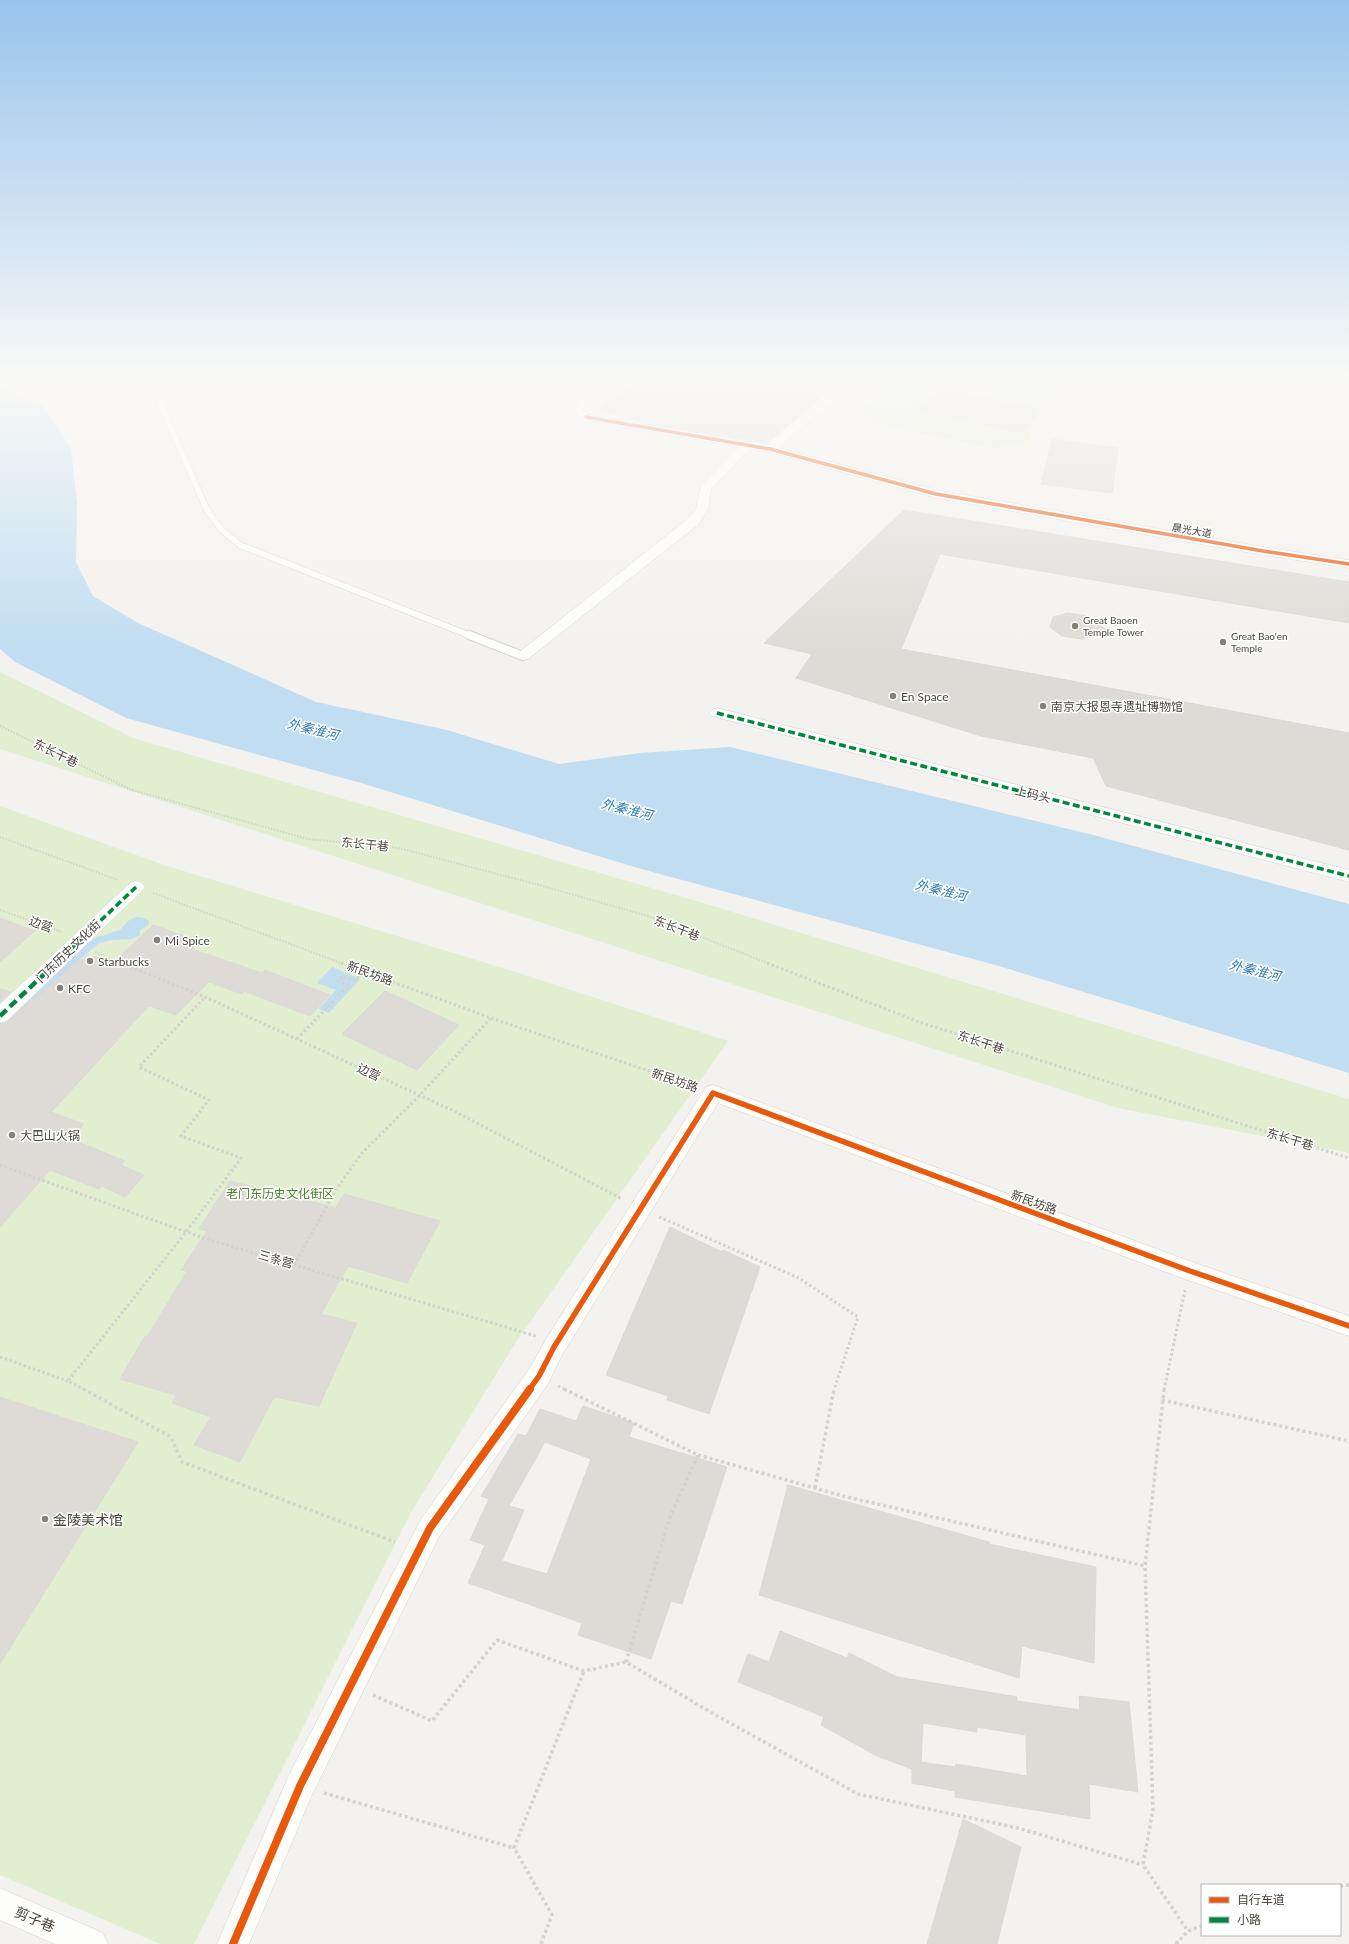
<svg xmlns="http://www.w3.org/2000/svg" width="1349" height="1944" viewBox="0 0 1349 1944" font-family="Lato,'Noto Sans SC',sans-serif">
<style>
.green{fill:#e1eecf}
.water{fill:#c0ddf1}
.building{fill:#dedbd6;stroke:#dcd9d4;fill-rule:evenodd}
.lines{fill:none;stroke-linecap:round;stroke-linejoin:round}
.lane-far1-casing{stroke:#d2d0cb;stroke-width:7}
.lane-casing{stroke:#d2d0cb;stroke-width:10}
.street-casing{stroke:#d2d0cb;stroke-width:1}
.path-far2{stroke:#d3d2cc;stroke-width:2;stroke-dasharray:1.5 1.5;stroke-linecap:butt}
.path-far1{stroke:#d3d2cc;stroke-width:3;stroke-dasharray:2.5 2.5;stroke-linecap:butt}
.path{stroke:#d3d2cc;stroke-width:3.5;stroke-dasharray:3 3;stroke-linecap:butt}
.lane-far1{stroke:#fdfdfc;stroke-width:6}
.lane{stroke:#fdfdfc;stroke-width:8}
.street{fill:#fdfdfc;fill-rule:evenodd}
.quiet-far1{stroke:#00873e;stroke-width:3.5;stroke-dasharray:7 3.5;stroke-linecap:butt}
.quiet{stroke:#00873e;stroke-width:4.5;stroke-dasharray:9 4.5;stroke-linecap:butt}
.cycleway-far2-casing{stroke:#fff;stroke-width:5}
.cycleway-far1-casing{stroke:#fff;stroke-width:8}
.cycleway-casing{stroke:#fff;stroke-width:10}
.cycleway-far2{stroke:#e8590c;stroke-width:3.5}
.cycleway-far1{stroke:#e8590c;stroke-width:5.5}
.cycleway{stroke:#e8590c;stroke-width:8}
.poi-dot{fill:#868178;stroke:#fff;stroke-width:1.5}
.labels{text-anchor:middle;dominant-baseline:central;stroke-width:3;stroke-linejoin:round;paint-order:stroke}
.far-street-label{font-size:10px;fill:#4b4439;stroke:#fff}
.far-poi-label{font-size:10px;fill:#4b4439;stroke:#fff;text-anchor:start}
.poi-label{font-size:12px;fill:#4b4439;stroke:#fff;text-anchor:start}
.street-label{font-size:12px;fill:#4b4439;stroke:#fff}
.park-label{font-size:12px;fill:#4a7f2a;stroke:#fff}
.water-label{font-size:13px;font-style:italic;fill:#2e7ab2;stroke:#fff}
.near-poi-label{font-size:14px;fill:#4b4439;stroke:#fff;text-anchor:start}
.near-street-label{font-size:14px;fill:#4b4439;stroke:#fff}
</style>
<rect width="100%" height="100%" fill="#f4f2ee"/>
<g class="green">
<path d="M895,383H1081L1036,410L1028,441L996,449L874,423L862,408Z"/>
<path d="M0,672L136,739L693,900L1349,1099V1153L1118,1108L0,749Z"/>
<path d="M0,806L164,865L522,974L728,1041L516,1342L410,1514L194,1944H160L0,1875Z"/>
</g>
<g class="water">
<path d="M0,386L44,406L71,449L77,502L76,562L93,596L138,623L316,702L447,730L559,764L641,753L730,747L1093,835L1349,904V1073L999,966L634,867L361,783L126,718L15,662L0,649Z"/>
<path d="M136,917L144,918L149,921L148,925L140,930V935L132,939L111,940L99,943L57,979L0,1036V1028L83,947L95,938L120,930L128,921Z"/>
<path d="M332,967L360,979L329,1013L319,1009L336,990L317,983Z"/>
</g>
<g class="building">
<path d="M636,383H837L767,443L651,424L597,410Z"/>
<path d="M940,388L1042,410L1021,433L917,410Z"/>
<path d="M1052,439L1118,448L1112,493L1041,484Z"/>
<path d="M904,510L1349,582V623L940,554L901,649L1349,733V850L1106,786L1093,758L981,736L796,678L812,654L764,643Z"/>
<path d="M1068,613L1087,616L1108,631L1082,639L1062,636L1050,627L1053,617Z"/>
<path d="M0,918L35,931L0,962Z"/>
<path d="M153,925L199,941L192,949L262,973L265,970L330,995L310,1016L244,991L242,994L209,982L176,1015L149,1006L51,1112L84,1124L71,1139L125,1161L121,1165L144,1175L125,1197L102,1186L99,1189L50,1170L0,1227V1024L8,1022L32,999L34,1000L79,960L98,957L113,963Z"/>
<path d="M0,989L11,992L0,1002Z"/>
<path d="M385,991L459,1025L417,1070L342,1034Z"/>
<path d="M230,1181L336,1208L344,1194L440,1221L407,1283L348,1266L321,1314L357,1323L319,1406L274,1397L240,1462L194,1445L211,1417L172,1403L176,1395L120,1379L145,1336L147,1337L187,1271L181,1270L207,1231L199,1229Z"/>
<path d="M670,1227L722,1252L723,1250L760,1267L709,1414L667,1400L668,1396L606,1375Z"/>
<path d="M0,1397L138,1442L0,1664Z"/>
<path d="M583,1406L634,1423L629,1437L727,1467L682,1604L671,1601L651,1659L578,1635L582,1623L468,1583L485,1545L470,1540L489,1499L481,1496L518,1434L526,1436L540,1409L576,1421ZM545,1442L591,1459L547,1574L502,1561L524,1510L509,1506Z"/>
<path d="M788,1485L989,1542V1544L1096,1567L1094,1663L1022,1646L1019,1678L759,1595Z"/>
<path d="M780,1631L847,1658L849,1653L897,1677L1017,1697V1701L1080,1710L1079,1696L1129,1702L1138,1792L1089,1784L1090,1819L955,1797V1791L912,1783V1769L877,1756L821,1725L824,1717L738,1682L748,1654L769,1662ZM923,1723L977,1732V1727L1026,1735L1027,1776L956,1764L955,1767L921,1762Z"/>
<path d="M963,1819L1021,1847L997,1944H927Z"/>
</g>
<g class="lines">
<g class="lane-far1-casing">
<g id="lane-far1">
<path d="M155,383V390L162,408L207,510L222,530L240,545L471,636"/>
<path d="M586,417L578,410L602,383"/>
</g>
</g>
<g class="lane-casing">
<path id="lane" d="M469,635L523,656"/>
</g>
<g class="street-casing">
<g id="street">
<path d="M839,383H852L779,448L937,490L1263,547L1349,560V568L1263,555L936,498L769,452L751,449L711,489L708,509L700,523L528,659H518L516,656L518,653L690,517L696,509L701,485L739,447L586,420L580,417L582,415L586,414L767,445Z"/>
<path d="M717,708L1349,870V882L712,716L709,713L712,710Z"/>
<path d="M136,881L142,883L145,887L142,891L7,1021L0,1023V1004L130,883Z"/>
<path d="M713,1085L1195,1263L1349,1316V1336L1182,1278L718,1103L562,1355L548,1384L439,1537L311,1797L249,1944H217L289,1775L421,1519L530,1368L546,1339L706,1087Z"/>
<path d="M0,1888L103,1933L108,1944H55L0,1920Z"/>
</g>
</g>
<g class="path-far2">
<path d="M0,726L132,790L308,839L399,848L539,885L648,916L770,964"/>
<path d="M0,837L118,880"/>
<path d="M153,893L344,964"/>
<path d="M0,910L62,932"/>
<path d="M95,952L123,964"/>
</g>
<g class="path-far1">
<path d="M121,963L205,997L454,1111L622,1199"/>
<path d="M341,963L491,1018L694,1086"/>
<path d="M767,963L922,1023L1349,1158"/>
<path d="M297,1039L349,985L338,981L343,976L354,981L364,971"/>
<path d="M0,1165L203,1238L536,1336"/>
<path d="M659,1217L797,1277L858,1317L834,1390"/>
<path d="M294,1265L336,1190L361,1154L420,1095L491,1018"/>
<path d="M0,1357L68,1381"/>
<path d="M558,1386L566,1390"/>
<path d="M85,1390L68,1381L186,1232L241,1158L181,1136L209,1100L139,1067L205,997"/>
<path d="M1164,1390L1185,1290"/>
</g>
<g class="path">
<path d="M83,1389L171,1437L182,1462L395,1542"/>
<path d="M564,1389L698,1455L670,1517L626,1662"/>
<path d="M1164,1389L1145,1566L1153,1809L1143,1865L1188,1931"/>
<path d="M1162,1400L1349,1441"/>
<path d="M698,1455L843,1496L1145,1566"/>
<path d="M815,1488L834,1389"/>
<path d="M373,1695L432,1721L497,1640L584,1671L626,1662L712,1713L858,1794L1018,1828L1143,1865"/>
<path d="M324,1793L514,1848"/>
<path d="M1340,1886L1349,1885"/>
<path d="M541,1944L552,1915L514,1848L584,1671"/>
<path d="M1176,1944L1188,1931L1202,1926"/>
</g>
<use href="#lane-far1" class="lane-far1"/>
<use href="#lane" class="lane"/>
<use href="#street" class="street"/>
<g class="quiet-far1">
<path d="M717,713L1349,876"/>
<path d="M55,964L136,887"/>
</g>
<path class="quiet" d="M0,1016L56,963"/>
<g class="cycleway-far2-casing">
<path id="cycleway-far2" d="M586,417L770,449L936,494L1263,551L1349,564"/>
</g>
<g class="cycleway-far1-casing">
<path id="cycleway-far1" d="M529,1390L539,1376L554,1347L713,1093L1190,1271L1349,1326"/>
</g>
<g class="cycleway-casing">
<path id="cycleway" d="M233,1944L300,1786L430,1528L530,1389"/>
</g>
<use href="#cycleway-far2" class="cycleway-far2"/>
<use href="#cycleway-far1" class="cycleway-far1"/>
<use href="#cycleway" class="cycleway"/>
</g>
<linearGradient id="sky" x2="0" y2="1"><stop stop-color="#98c4ec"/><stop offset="0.58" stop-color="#faf9f7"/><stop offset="1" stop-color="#faf9f7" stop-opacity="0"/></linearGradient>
<rect width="1349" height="655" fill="url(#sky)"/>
<g class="poi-dot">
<circle cx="1075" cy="626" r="4"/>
<circle cx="1223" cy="642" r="4"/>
<circle cx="893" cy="696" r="4"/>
<circle cx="1043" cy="706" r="4"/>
<circle cx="157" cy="940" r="4"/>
<circle cx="90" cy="961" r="4"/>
<circle cx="60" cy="988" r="4"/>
<circle cx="12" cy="1135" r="4"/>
<circle cx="45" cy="1519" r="4"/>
</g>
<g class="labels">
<g class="far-street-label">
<text transform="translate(1192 530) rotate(10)">晨光大道</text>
</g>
<g class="far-poi-label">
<text x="1083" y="620">Great Baoen<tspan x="1083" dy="12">Temple Tower</tspan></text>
<text x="1231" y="636">Great Bao'en<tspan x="1231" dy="12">Temple</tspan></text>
</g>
<g class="poi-label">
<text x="901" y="696">En Space</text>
<text x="1051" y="706">南京大报恩寺遗址博物馆</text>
<text x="165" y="940">Mi Spice</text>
<text x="98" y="961">Starbucks</text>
<text x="68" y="988">KFC</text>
<text x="20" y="1135">大巴山火锅</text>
</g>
<g class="street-label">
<text transform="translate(56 753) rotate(26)">东长干巷</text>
<text transform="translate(1033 794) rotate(14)">上码头</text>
<text transform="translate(365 844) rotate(6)">东长干巷</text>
<text transform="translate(41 924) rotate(19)">边营</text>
<text transform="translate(677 928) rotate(21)">东长干巷</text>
<text transform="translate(68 951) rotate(-44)">门东历史文化街</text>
<text transform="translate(370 973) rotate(20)">新民坊路</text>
<text transform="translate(981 1042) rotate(18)">东长干巷</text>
<text transform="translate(369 1072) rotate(25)">边营</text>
<text transform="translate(675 1080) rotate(19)">新民坊路</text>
<text transform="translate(1290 1139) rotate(17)">东长干巷</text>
<text transform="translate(1034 1202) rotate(20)">新民坊路</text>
<text transform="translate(276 1259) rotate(16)">三条营</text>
</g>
<g class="park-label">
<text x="280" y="1193">老门东历史文化街区</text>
</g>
<g class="water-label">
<text transform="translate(313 729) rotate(14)">外秦淮河</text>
<text transform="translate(627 809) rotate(14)">外秦淮河</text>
<text transform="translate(941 890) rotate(14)">外秦淮河</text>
<text transform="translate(1255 970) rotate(14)">外秦淮河</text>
</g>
<g class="near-poi-label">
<text x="53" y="1519">金陵美术馆</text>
</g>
<g class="near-street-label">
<text transform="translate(35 1919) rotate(23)">剪子巷</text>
</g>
</g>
<rect x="1201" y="1884" width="140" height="52" fill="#ffffff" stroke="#b7b4b0"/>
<rect x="1209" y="1897" width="20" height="6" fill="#e8590c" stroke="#b7b4b0"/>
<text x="1237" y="1904" font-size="12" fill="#4b4439">自行车道</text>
<rect x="1209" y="1917" width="20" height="6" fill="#00873e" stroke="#b7b4b0"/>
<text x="1237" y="1924" font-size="12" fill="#4b4439">小路</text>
</svg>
